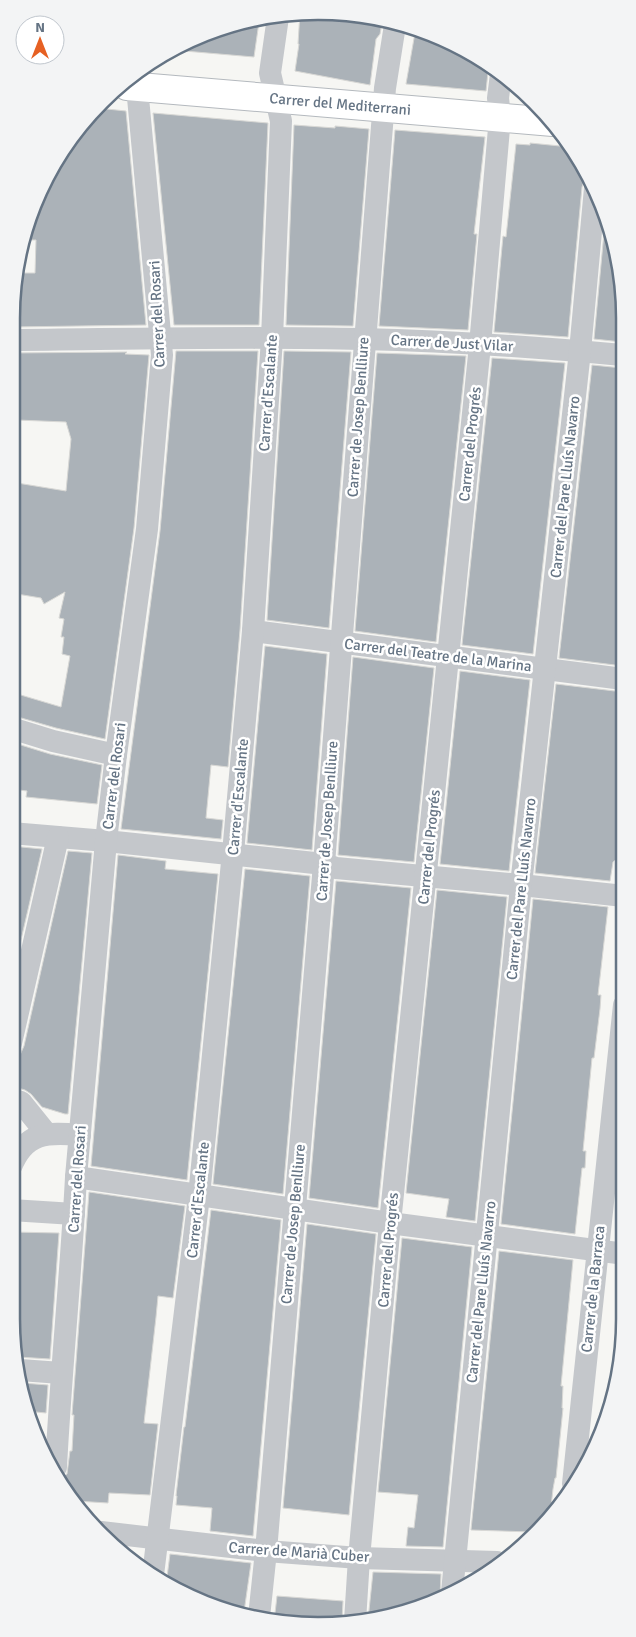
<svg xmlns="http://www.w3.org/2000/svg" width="636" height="1637" viewBox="0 0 636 1637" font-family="Signika,sans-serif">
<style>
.building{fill:#abb2b8;stroke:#d8d8d5}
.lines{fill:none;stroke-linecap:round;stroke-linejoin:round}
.secondary-casing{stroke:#b4b9be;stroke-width:30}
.street{stroke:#c4c7cb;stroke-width:22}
.secondary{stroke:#fff;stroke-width:28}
.labels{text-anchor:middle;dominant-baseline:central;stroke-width:5;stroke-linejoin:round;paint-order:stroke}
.street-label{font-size:15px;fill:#657484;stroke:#fff}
.rim{fill:none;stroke:#657484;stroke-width:2.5}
</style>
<rect width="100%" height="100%" fill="#f6f6f3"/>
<g class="building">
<path d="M300,12L382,23L380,34L376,39L370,85L295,71L299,44H298Z"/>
<path d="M259,22L254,57L173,50L182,43Z"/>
<path d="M416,27L491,65L488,72L486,91L406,84Z"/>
<path d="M97,108L126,111L146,325L11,327V318L19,273H35L36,240H24L27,220L87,116Z"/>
<path d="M153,113L268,123L259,325H174Z"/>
<path d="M294,125L335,128V126L369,129L353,326L286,325Z"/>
<path d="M395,130L485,137L474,234H477L468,330L379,326Z"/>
<path d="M530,143L570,147L589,176L584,181L582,187L568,337L494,332L503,236L506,237L516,144L530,145Z"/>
<path d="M605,222L622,278V342L594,339Z"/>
<path d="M176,351H258L240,630L228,767L211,765L206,818L223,820L221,839L121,829L160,531Z"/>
<path d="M284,351L351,352L329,628L267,620Z"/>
<path d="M127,352L125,354L149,355L134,528L105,739L56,728L11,715V705L14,693L61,707L70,656L62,654L64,637H61L64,619L59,618L65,592L44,604L41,598L11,593V482L66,491L71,439L66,422L17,420L18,409H11V353Z"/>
<path d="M377,353L466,356L436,642L355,631Z"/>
<path d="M492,358L565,363L533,654L462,645Z"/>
<path d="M592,365L622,368L623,666L559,658Z"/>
<path d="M265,646L327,654L312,850L247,843Z"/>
<path d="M353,657L434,668L414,862L338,855Z"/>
<path d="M460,671L530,680L509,871L440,864Z"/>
<path d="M556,684L623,692V780L616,859L613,862L610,881L535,873Z"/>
<path d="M11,742L50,754L102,765L97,804L26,797L27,791L11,789Z"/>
<path d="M11,846L42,849L11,983Z"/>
<path d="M68,851L92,853L68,1114H65L42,1107L31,1094L25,1090L11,1086V1066L13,1056L20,1055L24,1046Z"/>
<path d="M118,855L166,861L165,869L218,874L187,1180L91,1166Z"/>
<path d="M245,869L310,876L283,1194L213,1184Z"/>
<path d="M336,881L411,888L378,1208L309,1198Z"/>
<path d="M437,890L507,897L475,1221L446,1217L449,1199L406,1193Z"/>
<path d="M533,899L608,907L598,995H601L600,1009L594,1058H592L583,1151H586L585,1168H582L575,1234L501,1224Z"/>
<path d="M89,1192L185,1206L173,1298L158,1296L156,1317L144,1423L158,1424L150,1495L109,1493L108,1503L76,1501L62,1478L67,1474L70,1451H72L74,1415H72Z"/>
<path d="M211,1210L281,1220L253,1536L210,1531L212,1508L176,1505L177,1496H176L184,1427H185Z"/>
<path d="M307,1224L376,1234L349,1515L283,1508Z"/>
<path d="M11,1232L59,1233L50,1359L18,1357L11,1319Z"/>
<path d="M402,1238L472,1247L443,1547L406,1546L408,1527L414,1528L418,1495L378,1492Z"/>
<path d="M499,1251L573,1260L561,1386H563L562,1408H563L556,1478H555L553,1489L550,1516L531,1532L471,1530Z"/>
<path d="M22,1383L48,1385L46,1413L26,1411Z"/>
<path d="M170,1554L251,1563L244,1612L166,1585Z"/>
<path d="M373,1572L441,1574L440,1596L378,1620H368Z"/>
<path d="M277,1596L343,1601L342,1621L278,1623L274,1622Z"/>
</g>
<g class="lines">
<g class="secondary-casing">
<g id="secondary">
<path id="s1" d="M127,86L553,122"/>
</g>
</g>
<g class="street">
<path d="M11,340C128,339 245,336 362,339C449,341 536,347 622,355"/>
<path d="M253,631L623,679"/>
<path d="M11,728L53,741L116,755"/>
<path d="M11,833L106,841L324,864L336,868L521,885L624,896"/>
<path d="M11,1043L58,837"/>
<path d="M11,1099L21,1102L46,1133"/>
<path d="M11,1167C25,1132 47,1132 80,1135"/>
<path d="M76,1177L390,1223L625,1254"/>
<path d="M11,1210L74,1214"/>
<path d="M20,1370L61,1373"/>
<path d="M56,1467C61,1370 71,1274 76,1177L106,841L116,755L147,529L162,355L137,87"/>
<path d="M573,1484L624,1005"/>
<path d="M101,1532L266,1551L359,1558L497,1562"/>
<path d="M153,1575L199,1196L234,842L253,631L272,338L281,121L270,73L278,17"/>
<path d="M452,1592L521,885L580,351L595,188"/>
<path d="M259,1617L266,1551L324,864L385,88L395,25"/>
<path d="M355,1621L359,1558L390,1223L480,345L500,117L498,98L501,74"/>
</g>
<use href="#secondary" class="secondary"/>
</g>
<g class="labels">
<g class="street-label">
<text stroke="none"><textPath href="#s1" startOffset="214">Carrer del Mediterrani</textPath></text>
<text transform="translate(157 314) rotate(-93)">Carrer del Rosari</text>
<text transform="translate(452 343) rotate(3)">Carrer de Just Vilar</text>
<text transform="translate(268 393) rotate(-86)">Carrer d'Escalante</text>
<text transform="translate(358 417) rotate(-86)">Carrer de Josep Benlliure</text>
<text transform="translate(470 444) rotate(-84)">Carrer del Progrés</text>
<text transform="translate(565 487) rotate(-84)">Carrer del Pare Lluís Navarro</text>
<text transform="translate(438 655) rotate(7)">Carrer del Teatre de la Marina</text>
<text transform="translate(114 776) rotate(-83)">Carrer del Rosari</text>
<text transform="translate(238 797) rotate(-85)">Carrer d'Escalante</text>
<text transform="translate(327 821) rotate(-86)">Carrer de Josep Benlliure</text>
<text transform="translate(429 847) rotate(-84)">Carrer del Progrés</text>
<text transform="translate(521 889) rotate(-84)">Carrer del Pare Lluís Navarro</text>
<text transform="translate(77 1179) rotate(-86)">Carrer del Rosari</text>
<text transform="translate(198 1200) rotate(-84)">Carrer d'Escalante</text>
<text transform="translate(293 1224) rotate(-85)">Carrer de Josep Benlliure</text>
<text transform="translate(388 1250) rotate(-85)">Carrer del Progrés</text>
<text transform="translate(593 1289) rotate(-84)">Carrer de la Barraca</text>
<text transform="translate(481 1292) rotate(-84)">Carrer del Pare Lluís Navarro</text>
<text transform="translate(299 1552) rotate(4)">Carrer de Marià Cuber</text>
</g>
</g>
<path d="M0 0H636V1637H0ZM318 20H318A298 298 0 0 1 616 318V1319A298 298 0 0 1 318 1617H318A298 298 0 0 1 20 1319V318A298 298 0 0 1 318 20Z" fill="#f3f4f5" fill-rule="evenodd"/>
<path class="rim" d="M318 20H318A298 298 0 0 1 616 318V1319A298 298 0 0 1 318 1617H318A298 298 0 0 1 20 1319V318A298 298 0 0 1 318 20Z"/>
<g transform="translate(40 40)"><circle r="24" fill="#ffffff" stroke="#c1c7ce"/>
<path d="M0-4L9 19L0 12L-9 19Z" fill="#e66023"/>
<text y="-8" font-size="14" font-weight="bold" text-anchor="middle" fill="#657484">N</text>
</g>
</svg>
